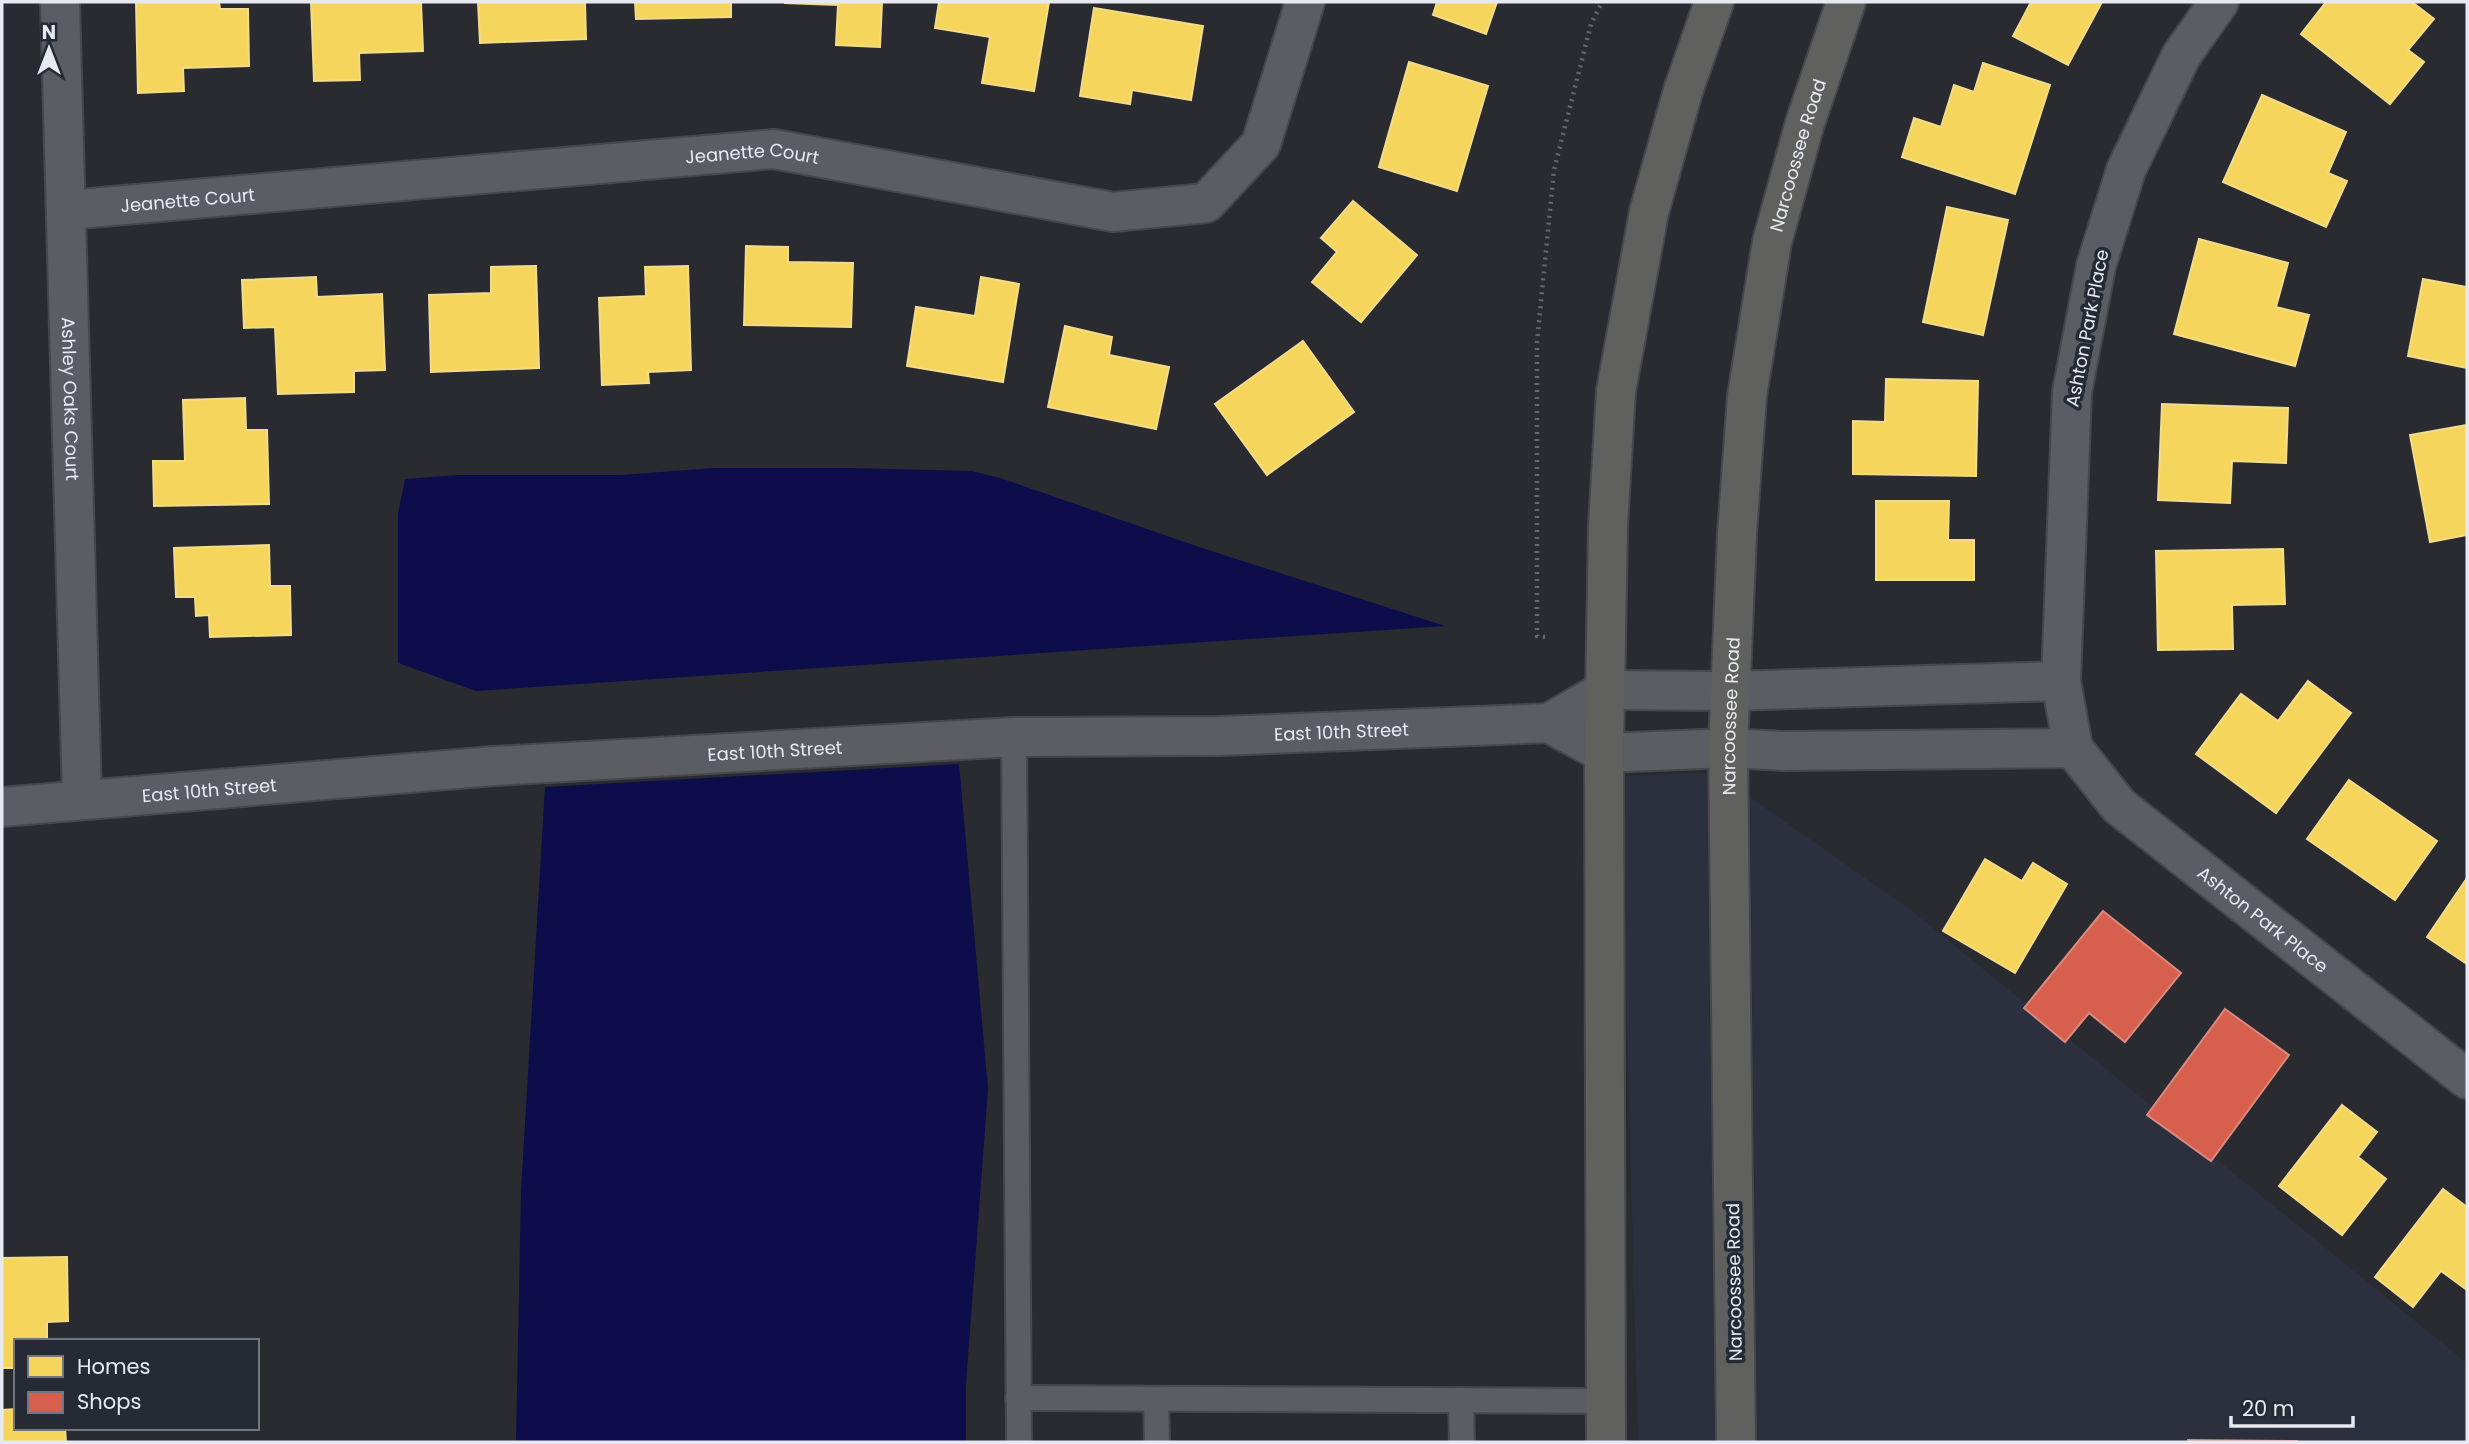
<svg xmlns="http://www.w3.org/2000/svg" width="2469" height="1444" viewBox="0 0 2469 1444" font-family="Poppins,sans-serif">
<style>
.built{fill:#2b2f3e}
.water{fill:#0c0d4a}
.homes{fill:#f6d55c;stroke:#f2db89;stroke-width:2}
.shops{fill:#d6604d;stroke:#db897e;stroke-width:2}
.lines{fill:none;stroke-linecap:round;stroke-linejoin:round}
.service-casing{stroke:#45474c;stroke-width:28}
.minor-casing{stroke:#45474c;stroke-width:42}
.tertiary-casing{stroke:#45474c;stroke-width:42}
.primary-casing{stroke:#45474c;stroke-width:42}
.path{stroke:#67686c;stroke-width:4.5;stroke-dasharray:2 5;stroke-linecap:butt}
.service{stroke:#5b5d62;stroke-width:24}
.minor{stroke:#5b5d62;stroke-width:38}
.tertiary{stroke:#5b5d62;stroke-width:38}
.primary{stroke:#60615e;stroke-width:38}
.labels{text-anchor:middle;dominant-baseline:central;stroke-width:7;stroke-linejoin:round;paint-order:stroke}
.street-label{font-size:18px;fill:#e7e9f1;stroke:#262a34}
</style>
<rect width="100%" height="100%" fill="#2a2b30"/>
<g class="built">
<path d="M1707,773L1715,1442H1638L1626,990L1625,776Z"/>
<path d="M1750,797L1911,910L2467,1363V1442H1757Z"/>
</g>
<g class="water">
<path d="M713,468H848L972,471L1000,478L1199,547L1445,626L476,691L398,663V514L405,479L458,475H621Z"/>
<path d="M959,764L988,1089L966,1384V1442H516L521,1191L545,787Z"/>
</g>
<g class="homes">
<path d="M136,2H219L220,9H248L249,66L183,68L184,91L138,93Z"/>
<path d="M311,2H421L423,51L359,53L360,80L314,81Z"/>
<path d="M478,2H585L586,39L480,43Z"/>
<path d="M635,2H731V17L636,19Z"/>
<path d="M882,2L880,47L836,45L838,5L784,3Z"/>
<path d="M939,2H1049L1034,91L982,83L990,37L935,28Z"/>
<path d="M1437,2H1497L1486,34L1433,15Z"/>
<path d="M2031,2H2102L2068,65L2013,36Z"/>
<path d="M2326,2H2412L2434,19L2408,50L2424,62L2390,104L2301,34Z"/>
<path d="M1094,8L1203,26L1191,100L1132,90L1130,104L1080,96Z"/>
<path d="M1409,62L1488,86L1457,191L1379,167Z"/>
<path d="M1983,63L2050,85L2015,194L1902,157L1914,118L1941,127L1954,85L1974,92Z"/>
<path d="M2262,95L2346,132L2328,173L2347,181L2326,227L2223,182Z"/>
<path d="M1353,201L1417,255L1361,322L1312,282L1337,252L1321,238Z"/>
<path d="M1947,207L2008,220L1983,335L1923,322Z"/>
<path d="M2199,239L2288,263L2276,307L2309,315L2295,366L2174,334Z"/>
<path d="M746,246L788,247V262L853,263L851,327L744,325Z"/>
<path d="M536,266L539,368L431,372L429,295L491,293V267Z"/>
<path d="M688,266L691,370L648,372L649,383L602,385L599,298L646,296L645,267Z"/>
<path d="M316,277L317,297L382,294L385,370L354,371V392L278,394L275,327L244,328L242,280Z"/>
<path d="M981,277L1019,284L1003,382L907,366L916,307L975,316Z"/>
<path d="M2423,279L2467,287V368L2408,356Z"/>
<path d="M1065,326L1112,337L1109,355L1169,367L1156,429L1048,407Z"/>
<path d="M1303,341L1354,412L1267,475L1215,404Z"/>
<path d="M1886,379L1978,381L1976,476L1853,474V421L1885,422Z"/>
<path d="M245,398L246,430H267L269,504L154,506L153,461H185L183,400Z"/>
<path d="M2162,404L2288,408L2286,463L2232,461L2230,503L2158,500Z"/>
<path d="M2467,425V535L2430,542L2410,435Z"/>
<path d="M1876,501H1949L1948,540H1974V580H1876Z"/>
<path d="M269,545L270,586H290L291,635L210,637L209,615L196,616L195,597H176L174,548Z"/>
<path d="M2283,549L2285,604L2232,605L2233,649L2158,650L2156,551Z"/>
<path d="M2308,681L2351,713L2276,813L2196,754L2241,694L2278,721Z"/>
<path d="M2349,780L2437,841L2395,900L2307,839Z"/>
<path d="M1985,859L2022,881L2033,863L2067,884L2015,973L1943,931Z"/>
<path d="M2467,878V964L2427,937Z"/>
<path d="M2342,1105L2377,1132L2358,1157L2386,1179L2342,1235L2279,1186Z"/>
<path d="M2443,1189L2467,1207V1290L2441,1271L2413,1307L2375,1277Z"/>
<path d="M67,1257L68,1321L47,1322V1341H16V1368H2V1258Z"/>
<path d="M16,1409V1428H65L66,1442H2V1410Z"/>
</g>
<g class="shops">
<path d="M2103,911L2181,973L2125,1042L2089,1013L2065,1042L2024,1008Z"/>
<path d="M2225,1009L2289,1055L2211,1161L2147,1115Z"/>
<path d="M2188,1440L2297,1441V1442H2188Z"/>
</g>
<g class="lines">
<g class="service-casing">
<g id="service">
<path d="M1014,737L1019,1442"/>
<path d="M1018,1398L1607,1401"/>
<path d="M1156,1399L1157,1442"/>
<path d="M1461,1400L1462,1442"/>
</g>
</g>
<g class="minor-casing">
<g id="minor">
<path id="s1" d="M60,2L82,798"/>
<path id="s2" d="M2219,2L2181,56L2126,170L2096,266L2072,392L2061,681L2073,748L2119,806L2467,1079"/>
<path id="s3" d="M67,210L774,149L1113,212L1206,203L1261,144L1305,2"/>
<path d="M1730,691L2061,681"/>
<path d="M1728,748L1783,751L2073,748"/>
</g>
</g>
<g class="tertiary-casing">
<g id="tertiary">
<path d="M1549,723L1604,753L1728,748"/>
<path id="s4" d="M2,807L494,766L1014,737L1219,736L1549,723L1606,690L1730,691"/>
</g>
</g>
<g class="primary-casing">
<g id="primary">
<path d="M1606,1442L1604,753L1608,526L1616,391L1649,212L1683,91L1714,2"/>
<path id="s5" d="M1736,1442L1728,748L1737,533L1747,396L1772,242L1805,123L1846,2"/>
</g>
</g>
<path class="path" d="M1545,637L1537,636V342L1554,170L1591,24L1602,2"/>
<use href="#service" class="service"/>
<use href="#minor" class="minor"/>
<use href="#tertiary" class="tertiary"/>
<use href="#primary" class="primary"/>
</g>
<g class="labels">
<g class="street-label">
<text stroke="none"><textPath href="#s5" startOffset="1293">Narcoossee Road</textPath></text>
<text stroke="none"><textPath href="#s3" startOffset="688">Jeanette Court</textPath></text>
<text stroke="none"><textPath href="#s3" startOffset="121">Jeanette Court</textPath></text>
<text transform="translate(2087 328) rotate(-79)">Ashton Park Place</text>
<text stroke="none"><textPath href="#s1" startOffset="397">Ashley Oaks Court</textPath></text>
<text stroke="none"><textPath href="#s5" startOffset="726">Narcoossee Road</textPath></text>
<text stroke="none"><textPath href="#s4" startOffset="1342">East 10th Street</textPath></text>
<text stroke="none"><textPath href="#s4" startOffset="775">East 10th Street</textPath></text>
<text stroke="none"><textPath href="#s4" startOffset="208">East 10th Street</textPath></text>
<text stroke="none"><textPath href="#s2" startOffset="1036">Ashton Park Place</textPath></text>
<text transform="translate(1734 1282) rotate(-91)">Narcoossee Road</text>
</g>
</g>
<rect width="2469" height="1444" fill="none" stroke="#e7e9f1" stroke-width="7"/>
<rect x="14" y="1339" width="245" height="91" fill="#262a34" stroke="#737680" stroke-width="2"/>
<rect x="28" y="1356" width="35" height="21" fill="#f6d55c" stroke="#737680" stroke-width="2"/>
<text x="77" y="1374" font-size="21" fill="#e7e9f1">Homes</text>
<rect x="28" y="1392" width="35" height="21" fill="#d6604d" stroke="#737680" stroke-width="2"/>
<text x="77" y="1409" font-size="21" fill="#e7e9f1">Shops</text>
<g transform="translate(49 49)" stroke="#262a34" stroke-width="5" paint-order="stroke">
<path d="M0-5L12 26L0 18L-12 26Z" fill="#e7e9f1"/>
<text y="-10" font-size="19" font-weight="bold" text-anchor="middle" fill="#e7e9f1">N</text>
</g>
<path d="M2231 1416v10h122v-10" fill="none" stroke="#e7e9f1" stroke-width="3.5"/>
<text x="2242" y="1416" font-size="21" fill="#e7e9f1" stroke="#262a34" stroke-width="5" paint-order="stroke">20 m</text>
</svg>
